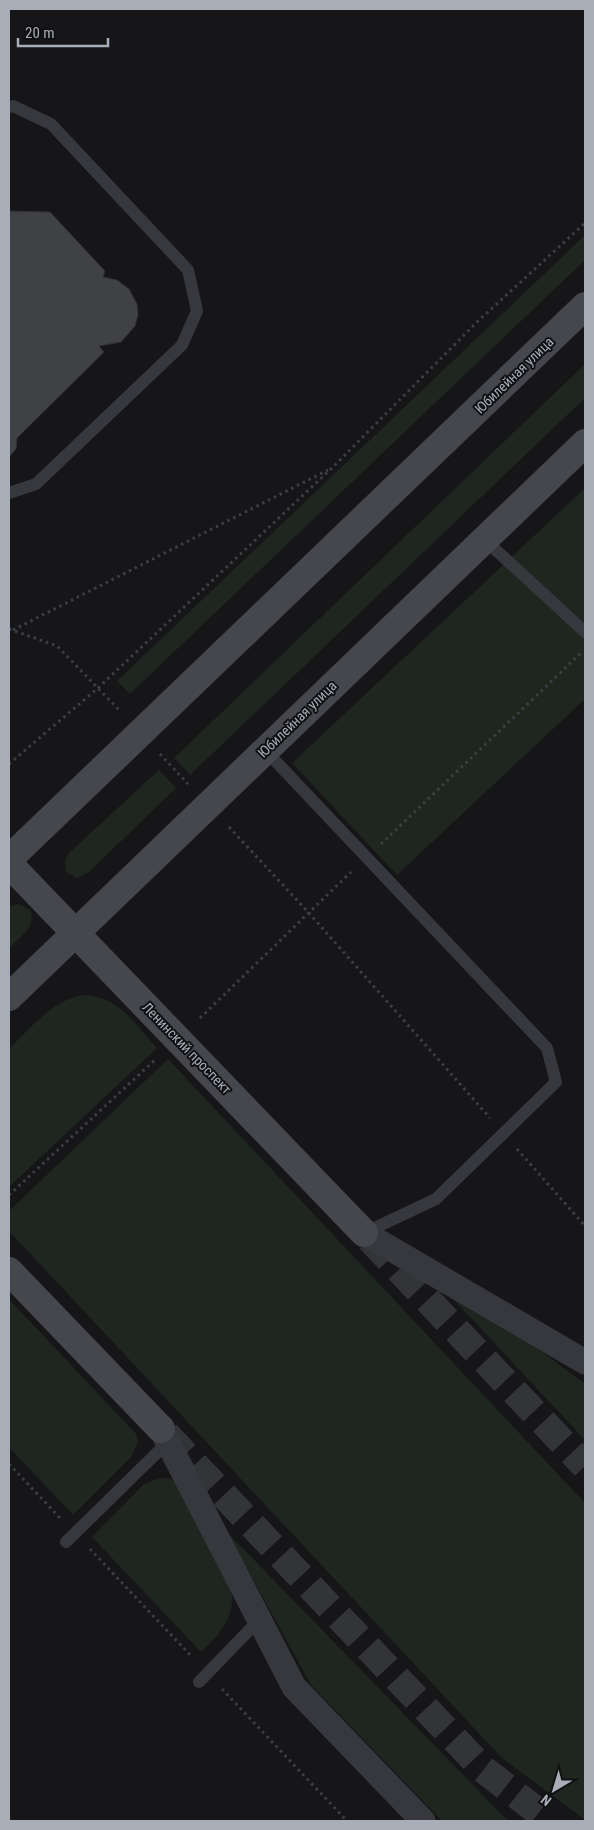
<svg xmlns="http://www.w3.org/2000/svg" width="594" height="1830" viewBox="0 0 594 1830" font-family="'Roboto Condensed',sans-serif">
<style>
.green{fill:#1e261f}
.building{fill:#404145;stroke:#303034}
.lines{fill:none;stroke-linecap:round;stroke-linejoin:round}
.secondary-tunnel{stroke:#333438;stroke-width:28;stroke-dasharray:28 14;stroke-linecap:butt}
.path{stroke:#3d3f44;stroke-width:3;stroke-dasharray:2.5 4;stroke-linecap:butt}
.service{stroke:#37383d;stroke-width:12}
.minor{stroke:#37383d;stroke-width:25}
.secondary{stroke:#45474d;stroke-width:28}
.labels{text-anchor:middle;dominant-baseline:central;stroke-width:4;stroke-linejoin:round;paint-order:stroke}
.street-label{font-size:14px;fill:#a8adb8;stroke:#111113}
</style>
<rect width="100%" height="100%" fill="#161618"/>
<g class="green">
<path d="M585,235V260L130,694L117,681Z"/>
<path d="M585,364V398L190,775L174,758Z"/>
<path d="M585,488V699L397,875L292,763Z"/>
<path d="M159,770L176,788L89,872L77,878L66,872L65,860L69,853Z"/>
<path d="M18,904L30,910C38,926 19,938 9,948V907Z"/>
<path d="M83,995C119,996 134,1023 157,1048L9,1187V1049C31,1028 52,1000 83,995Z"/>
<path d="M168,1059L585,1503V1820L502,1758L9,1231V1211Z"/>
<path d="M9,1299L136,1434L138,1441L132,1456L73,1515L9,1447Z"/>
<path d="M455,1301L537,1348L585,1384V1440Z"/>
<path d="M160,1478L170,1479L175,1482L232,1594C234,1619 218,1636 201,1652L92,1537L144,1484Z"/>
<path d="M227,1532L508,1821H442L311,1685Z"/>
</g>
<path class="building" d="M9,211L50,212L105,271L103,277L117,280L129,289L137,304L138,315L135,326L121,342L99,346L104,352L17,438L16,449L9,457Z"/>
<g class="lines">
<g class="secondary-tunnel">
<path d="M370,1239L585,1466"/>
<path d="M166,1434L483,1769L550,1821"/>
</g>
<g class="path">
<path d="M9,629L57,646L120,711"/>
<path d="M13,630L328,470"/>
<path d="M160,754L188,784"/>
<path d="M9,764L98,688L333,467L476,323L585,223"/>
<path d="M229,827L309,913L490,1118"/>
<path d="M381,844L581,653"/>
<path d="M200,1018L351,872"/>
<path d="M517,1149L585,1226"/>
<path d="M9,1195L156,1059"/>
<path d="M9,1464L60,1518"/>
<path d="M90,1549L192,1657"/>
<path d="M222,1689L347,1821"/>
</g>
<g class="service">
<path d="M9,107L13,106L51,124L188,270L197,311L182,345L36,484L9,493"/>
<path d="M485,540L585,632"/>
<path d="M265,750L547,1048L556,1082L436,1199L364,1233"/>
<path d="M66,1542L168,1442"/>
<path d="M199,1682L259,1620"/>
</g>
<g class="minor">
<path d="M364,1233L585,1362"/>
<path d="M161,1429L294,1687L423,1821"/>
</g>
<g class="secondary">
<path d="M9,859L585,306"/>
<path d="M9,864L364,1233"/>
<path d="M9,997L585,443"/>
<path d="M9,1271L161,1429"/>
</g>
</g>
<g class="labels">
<g class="street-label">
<text transform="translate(514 375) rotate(-44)">Юбилейная улица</text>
<text transform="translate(297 719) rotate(-44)">Юбилейная улица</text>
<text transform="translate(187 1048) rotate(46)">Ленинский проспект</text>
</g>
</g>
<rect width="594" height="1830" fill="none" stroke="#a8adb8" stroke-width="20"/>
<g transform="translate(554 1790) rotate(218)" stroke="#111113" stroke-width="4" paint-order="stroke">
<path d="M0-4L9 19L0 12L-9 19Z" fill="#a8adb8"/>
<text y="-8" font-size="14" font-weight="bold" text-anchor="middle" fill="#a8adb8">N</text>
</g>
<path d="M18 38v8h90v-8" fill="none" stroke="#a8adb8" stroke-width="2.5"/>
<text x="25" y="38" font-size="15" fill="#a8adb8" stroke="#111113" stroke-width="4" paint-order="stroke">20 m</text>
</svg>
